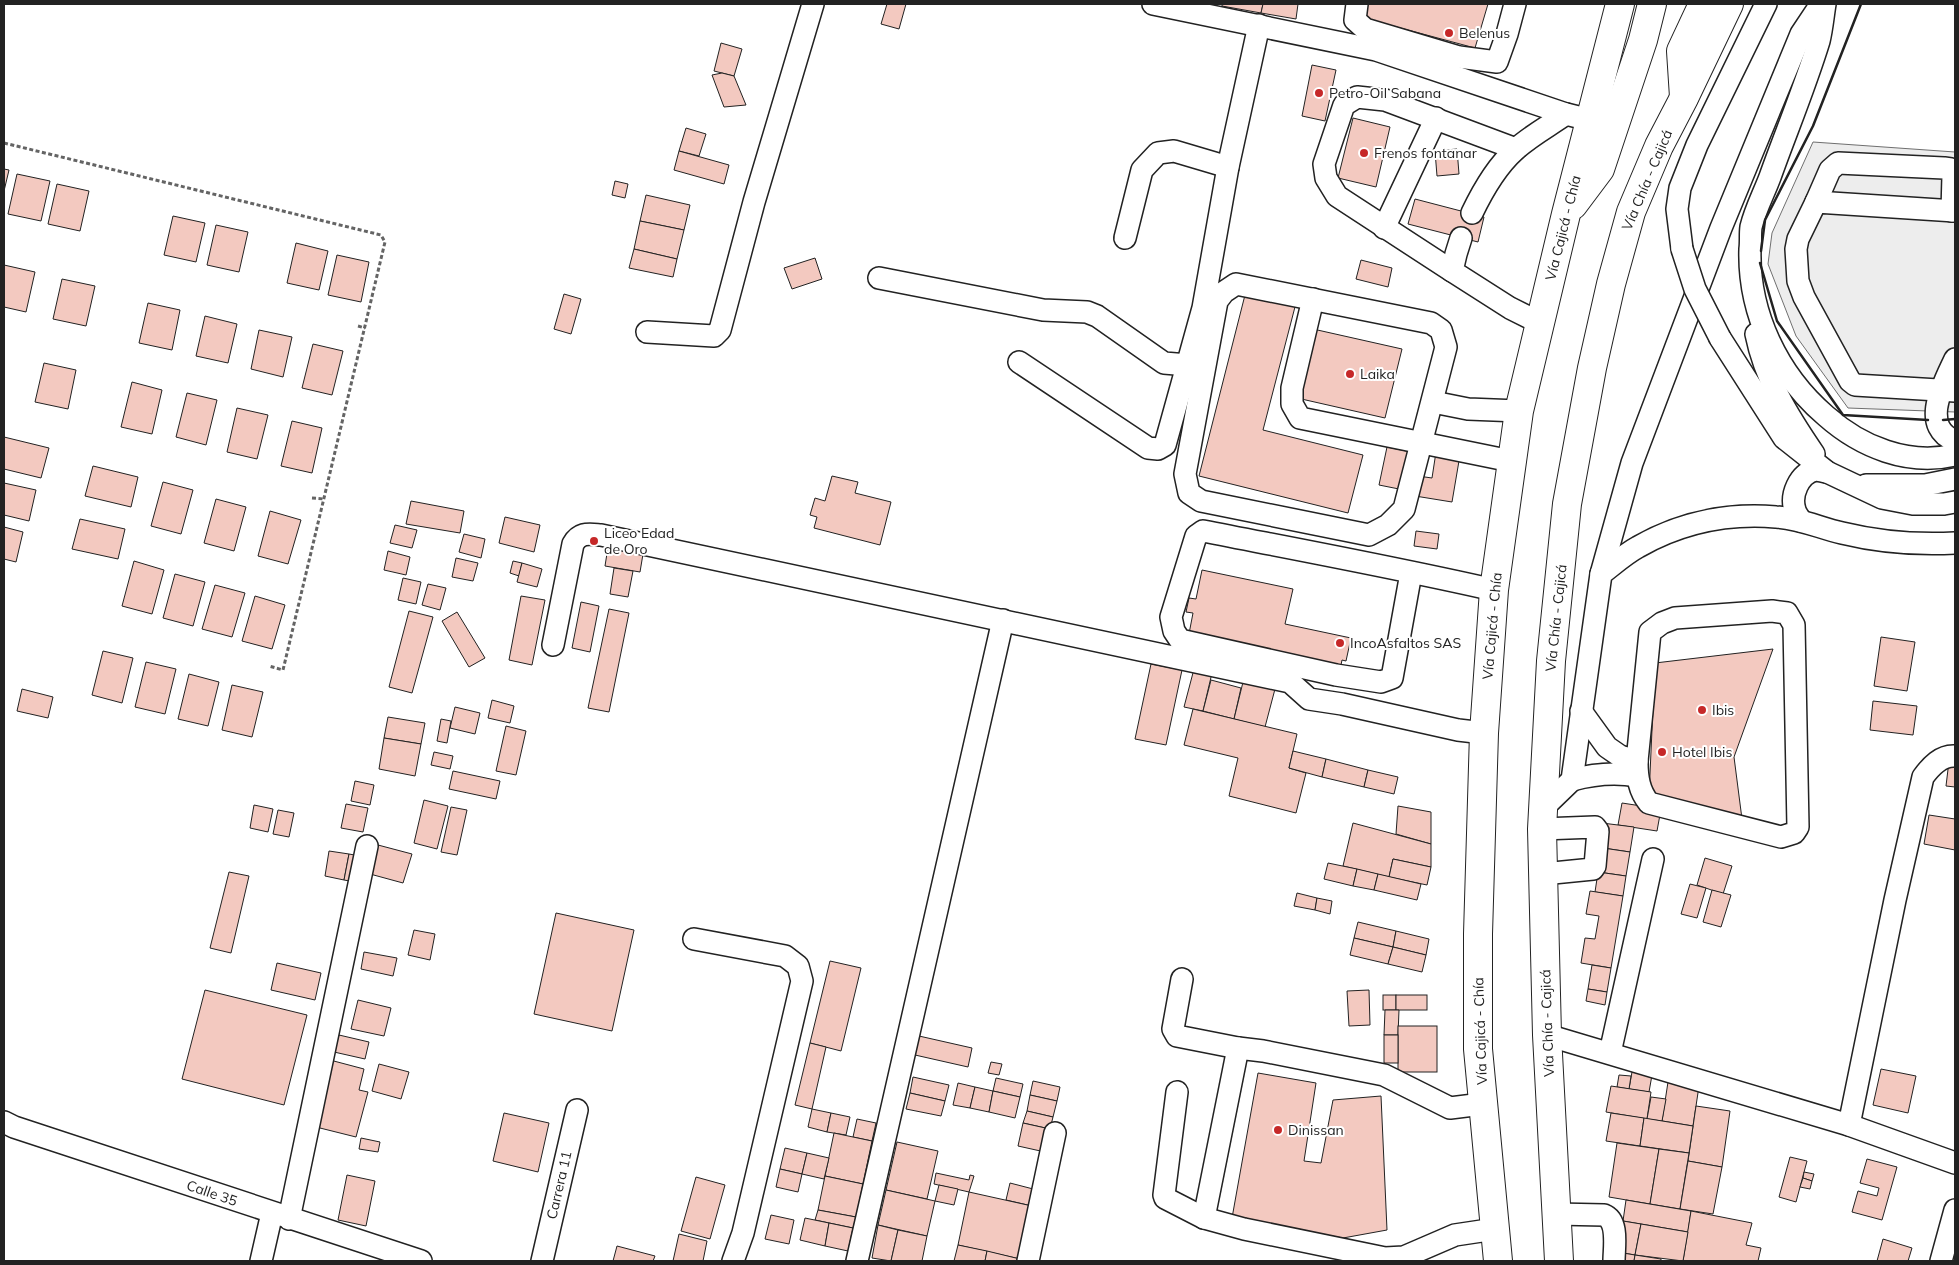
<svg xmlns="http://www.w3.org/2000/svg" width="1959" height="1265" viewBox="0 0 1959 1265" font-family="Mulish,sans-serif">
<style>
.parking{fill:#ededed;stroke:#6f6f6f}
.building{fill:#f3c9c0;stroke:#222}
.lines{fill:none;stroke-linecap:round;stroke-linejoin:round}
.minor-casing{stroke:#222;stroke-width:24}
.highway-casing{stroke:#222;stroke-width:30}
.path{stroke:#646464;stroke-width:3;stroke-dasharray:4 2.5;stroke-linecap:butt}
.minor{stroke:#fff;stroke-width:21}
.highway{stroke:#fff;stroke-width:28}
.minor-bridge-casing{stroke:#222;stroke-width:24;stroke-linecap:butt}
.minor-bridge{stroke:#fff;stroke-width:21}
.wall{stroke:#222;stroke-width:2.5}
.poi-dot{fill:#c62828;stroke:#fff;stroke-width:2}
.labels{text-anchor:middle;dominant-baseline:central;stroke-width:4;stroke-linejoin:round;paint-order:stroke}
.poi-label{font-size:14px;fill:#222;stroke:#fff;text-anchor:start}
.street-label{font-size:14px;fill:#222;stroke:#fff}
</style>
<rect width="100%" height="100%" fill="#fff"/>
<path class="parking" d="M1813,142L1955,152V412L1848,408L1796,336L1768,264L1772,233Z"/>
<g class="building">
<path d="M887,4H906L899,29L881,24Z"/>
<path d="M1222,4H1263L1261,13L1222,6Z"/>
<path d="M1263,4H1298L1296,19L1261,13Z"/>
<path d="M1367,4H1488L1475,48L1363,18Z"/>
<path d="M721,43L742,49L734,76L714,71Z"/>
<path d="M1312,65L1336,70L1325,121L1302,116Z"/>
<path d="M722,73L734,76L746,105L724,107L712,75Z"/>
<path d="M1353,118L1390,127L1376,187L1338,178Z"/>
<path d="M686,128L706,134L699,156L679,151Z"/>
<path d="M1457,149L1459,174L1437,176L1435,151Z"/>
<path d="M679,151L729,165L724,184L674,170Z"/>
<path d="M4,169L9,170L4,191Z"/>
<path d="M17,174L50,181L41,221L8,214Z"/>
<path d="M615,181L628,184L625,198L612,195Z"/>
<path d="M57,184L89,191L80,231L48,224Z"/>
<path d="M646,195L690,205L684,230L640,221Z"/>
<path d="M1415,199L1484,217L1478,242L1408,224Z"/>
<path d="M173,216L205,223L196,262L164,255Z"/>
<path d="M640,221L684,230L677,259L634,249Z"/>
<path d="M216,225L248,232L239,272L207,265Z"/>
<path d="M296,243L328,251L319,290L287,283Z"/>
<path d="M634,249L677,259L673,277L629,268Z"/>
<path d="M337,255L369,262L361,302L328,295Z"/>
<path d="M815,258L822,279L792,289L784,268Z"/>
<path d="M1361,260L1392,268L1388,287L1356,279Z"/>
<path d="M4,265L35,272L26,312L4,307Z"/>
<path d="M62,279L95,286L86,326L53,319Z"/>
<path d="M1246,291L1296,303L1263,430L1363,455L1348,513L1199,476Z"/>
<path d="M564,294L581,299L571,334L554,329Z"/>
<path d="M148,303L180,310L172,350L139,343Z"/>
<path d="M205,316L237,324L228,363L196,356Z"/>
<path d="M1313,329L1402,349L1385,418L1297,398Z"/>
<path d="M259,330L292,337L283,377L251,369Z"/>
<path d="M313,344L343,351L332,395L302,388Z"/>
<path d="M44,363L76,370L68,409L35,402Z"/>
<path d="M132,382L162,390L152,434L121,427Z"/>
<path d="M187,393L217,400L206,445L176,437Z"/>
<path d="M237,408L268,415L257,459L227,452Z"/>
<path d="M292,421L322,428L312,473L281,466Z"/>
<path d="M4,437L49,448L41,478L4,469Z"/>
<path d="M1387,447L1411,452L1404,490L1379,485Z"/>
<path d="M1436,452L1460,455L1452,502L1415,496L1418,476L1432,478Z"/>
<path d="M93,466L138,477L131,507L85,496Z"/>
<path d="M832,476L858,482L855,493L891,502L880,545L814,528L817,517L810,515L815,498L825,501Z"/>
<path d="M163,482L193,490L181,534L151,526Z"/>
<path d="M4,483L36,490L29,521L4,515Z"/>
<path d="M216,499L246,507L234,551L204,543Z"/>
<path d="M411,501L464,511L460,533L406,524Z"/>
<path d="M270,511L301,520L288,564L258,556Z"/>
<path d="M505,517L540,525L534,552L499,543Z"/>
<path d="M80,519L125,529L118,559L72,549Z"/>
<path d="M395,525L417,530L412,548L390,543Z"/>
<path d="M4,527L23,532L16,562L4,559Z"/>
<path d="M1416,531L1439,534L1437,549L1414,546Z"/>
<path d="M464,534L485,539L481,558L459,552Z"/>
<path d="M608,547L643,554L640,572L605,566Z"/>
<path d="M388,551L410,557L406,575L384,570Z"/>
<path d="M456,558L478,563L473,581L452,577Z"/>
<path d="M134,561L164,570L152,614L122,606Z"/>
<path d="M513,561L522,563L519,576L510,573Z"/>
<path d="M522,563L542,569L537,587L517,582Z"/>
<path d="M614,568L633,571L628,597L610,594Z"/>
<path d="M1202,570L1293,589L1285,624L1351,638L1346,661L1342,660L1340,670L1188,639L1193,613L1186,612L1189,598L1196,599Z"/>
<path d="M175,574L205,582L193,626L163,618Z"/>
<path d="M403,578L421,582L416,604L398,600Z"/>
<path d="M428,584L446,588L440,610L422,605Z"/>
<path d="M215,585L245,593L232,637L202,629Z"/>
<path d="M255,596L285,605L272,649L242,641Z"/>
<path d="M521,596L545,600L532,665L509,660Z"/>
<path d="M581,602L599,606L590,652L572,648Z"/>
<path d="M609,609L629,613L609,712L588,708Z"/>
<path d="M409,611L433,617L412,693L389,687Z"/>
<path d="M457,612L485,658L469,667L442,621Z"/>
<path d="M1881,637L1915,642L1907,691L1874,686Z"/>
<path d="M1773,649L1734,757L1742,819L1649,796L1655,663Z"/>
<path d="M103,651L133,658L122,703L92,695Z"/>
<path d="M146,662L176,669L165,714L135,707Z"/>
<path d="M1151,664L1182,670L1166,745L1135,739Z"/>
<path d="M1194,669L1212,673L1203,711L1184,707Z"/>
<path d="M189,674L219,682L208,726L178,719Z"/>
<path d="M1211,680L1241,688L1234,719L1203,711Z"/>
<path d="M1243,682L1275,689L1265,727L1234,719Z"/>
<path d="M232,685L263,692L252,737L222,730Z"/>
<path d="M22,689L53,697L48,718L17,711Z"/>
<path d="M492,700L514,706L510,723L488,718Z"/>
<path d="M1873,701L1917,706L1913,735L1870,730Z"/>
<path d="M455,707L480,713L475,734L450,728Z"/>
<path d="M1193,709L1297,734L1289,768L1306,773L1296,813L1229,796L1238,758L1184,745Z"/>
<path d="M388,717L425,723L421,744L384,738Z"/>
<path d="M441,719L451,721L447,743L437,741Z"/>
<path d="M506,726L526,731L516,775L496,771Z"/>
<path d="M384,738L421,744L415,776L379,769Z"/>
<path d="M1293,751L1326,759L1322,777L1289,768Z"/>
<path d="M434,752L453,756L450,769L431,765Z"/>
<path d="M1326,759L1368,770L1364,787L1322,777Z"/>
<path d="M1949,761L1955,762V787L1946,786Z"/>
<path d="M1368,770L1398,777L1394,794L1364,787Z"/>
<path d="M453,771L500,781L496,799L449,789Z"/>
<path d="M355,781L374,785L370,805L351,801Z"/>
<path d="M424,800L448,806L437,849L414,843Z"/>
<path d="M1622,803L1661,809L1657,831L1618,825Z"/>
<path d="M346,804L368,808L363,832L341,828Z"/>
<path d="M254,805L273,809L268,832L250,828Z"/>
<path d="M1398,806L1431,812V844L1396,834Z"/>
<path d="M451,807L467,810L457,855L441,852Z"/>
<path d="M278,810L294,813L289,837L273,834Z"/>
<path d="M1929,815L1955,819V850L1924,844Z"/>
<path d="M1353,823L1431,844V867L1393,859L1389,877L1343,866Z"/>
<path d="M1602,823L1634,827L1630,852L1603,848Z"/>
<path d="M378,845L412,854L403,883L370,874Z"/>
<path d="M1603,848L1630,852L1626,876L1598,872Z"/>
<path d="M329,851L349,854L344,880L325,876Z"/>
<path d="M349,854L360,856L355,882L344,880Z"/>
<path d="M1705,858L1732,866L1723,894L1697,885Z"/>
<path d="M1393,859L1431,867L1427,885L1389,877Z"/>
<path d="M1328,863L1357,869L1353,886L1324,879Z"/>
<path d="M1357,869L1378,874L1374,890L1353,886Z"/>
<path d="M229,872L249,876L231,953L210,948Z"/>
<path d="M1598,872L1626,876L1623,896L1595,892Z"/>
<path d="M1378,874L1421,884L1417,900L1374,890Z"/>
<path d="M1690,884L1706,888L1697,918L1681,914Z"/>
<path d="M1712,890L1731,895L1721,927L1703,922Z"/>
<path d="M1590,891L1623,896L1611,968L1581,963L1585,938L1595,939L1599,916L1586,914Z"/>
<path d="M1297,893L1317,898L1315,910L1294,906Z"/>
<path d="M1317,898L1332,901L1330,914L1315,910Z"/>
<path d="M556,913L634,930L612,1031L534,1014Z"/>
<path d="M1358,922L1396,931L1393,947L1354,938Z"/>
<path d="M414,930L435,934L430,960L408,955Z"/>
<path d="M1396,931L1429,939L1426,955L1393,947Z"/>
<path d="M1354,938L1393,947L1388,964L1350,955Z"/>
<path d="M1393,947L1426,955L1422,972L1388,964Z"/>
<path d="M364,952L397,958L393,976L361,969Z"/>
<path d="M830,961L861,968L841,1051L810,1043Z"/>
<path d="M277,963L321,973L315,1000L271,990Z"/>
<path d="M1592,965L1611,968L1607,992L1588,989Z"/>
<path d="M1588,989L1607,992L1605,1005L1586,1001Z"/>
<path d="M205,990L307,1015L284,1105L182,1079Z"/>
<path d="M1369,990L1370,1025L1349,1026L1347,991Z"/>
<rect x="1383" y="995" width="13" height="15"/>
<rect x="1396" y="995" width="31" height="15"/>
<path d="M358,1000L391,1008L384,1036L351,1029Z"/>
<path d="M1385,1010H1399L1398,1035H1384Z"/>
<rect x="1398" y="1026" width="39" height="46"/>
<path d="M339,1035L369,1042L365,1059L334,1052Z"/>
<rect x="1384" y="1035" width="14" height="28"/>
<path d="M919,1036L972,1048L968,1067L915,1055Z"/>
<path d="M810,1043L826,1047L812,1109L795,1105Z"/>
<path d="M330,1060L364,1069L359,1090L368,1092L356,1137L312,1126Z"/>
<path d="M991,1062L1002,1064L999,1075L988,1073Z"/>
<path d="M379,1064L409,1072L401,1099L372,1091Z"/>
<path d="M1881,1069L1916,1076L1908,1113L1873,1105Z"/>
<path d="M1632,1072L1652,1075L1649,1092L1629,1089Z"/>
<path d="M1258,1073L1316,1083L1304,1161L1321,1163L1333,1100L1381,1096L1387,1230L1343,1238L1232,1218Z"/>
<path d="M1619,1075L1631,1076L1629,1089L1617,1087Z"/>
<path d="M913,1077L949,1085L945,1101L910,1093Z"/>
<path d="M996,1078L1023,1084L1020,1097L993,1091Z"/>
<path d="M1033,1081L1060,1087L1057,1101L1030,1095Z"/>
<path d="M1668,1082L1699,1086L1693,1126L1662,1121Z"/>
<path d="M958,1083L975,1087L970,1108L953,1105Z"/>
<path d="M1611,1086L1651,1092L1647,1119L1606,1112Z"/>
<path d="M975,1087L993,1091L989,1112L970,1108Z"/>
<path d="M993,1091L1020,1097L1015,1118L989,1112Z"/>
<path d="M910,1093L945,1101L941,1116L906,1109Z"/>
<path d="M1030,1095L1057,1101L1053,1117L1027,1111Z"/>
<path d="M1651,1097L1666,1099L1662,1121L1647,1119Z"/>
<path d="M1696,1106L1730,1111L1722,1167L1688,1161Z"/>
<path d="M812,1109L831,1113L827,1132L808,1127Z"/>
<path d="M1027,1111L1053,1117L1050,1129L1023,1123Z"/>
<path d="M504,1113L549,1123L538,1172L493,1161Z"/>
<path d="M831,1113L850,1117L846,1135L827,1132Z"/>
<path d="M1611,1113L1644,1118L1640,1146L1606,1141Z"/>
<path d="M1644,1118L1693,1126L1689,1153L1640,1146Z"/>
<path d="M857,1119L876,1123L872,1141L853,1137Z"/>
<path d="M1023,1123L1050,1129L1045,1152L1018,1146Z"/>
<path d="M834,1133L872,1141L863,1184L825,1176Z"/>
<path d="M361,1138L380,1142L378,1152L359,1149Z"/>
<path d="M897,1142L938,1151L927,1199L886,1190Z"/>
<path d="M1617,1143L1659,1149L1650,1204L1609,1197Z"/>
<path d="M785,1148L807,1153L802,1174L780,1169Z"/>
<path d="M1659,1149L1689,1153L1680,1209L1650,1204Z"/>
<path d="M807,1153L829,1158L824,1179L802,1174Z"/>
<path d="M1790,1157L1807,1161L1796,1202L1779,1197Z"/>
<path d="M1867,1159L1897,1167L1882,1220L1852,1212L1858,1191L1877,1196L1879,1188L1860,1183Z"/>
<path d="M1688,1161L1722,1167L1713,1214L1680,1209Z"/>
<path d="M780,1169L802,1174L798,1192L776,1187Z"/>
<path d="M1804,1172L1814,1174L1812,1181L1803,1178Z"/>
<path d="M936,1173L969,1180L970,1175L974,1176L969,1192L934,1184Z"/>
<path d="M347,1175L375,1181L366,1226L338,1220Z"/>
<path d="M825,1176L863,1184L856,1217L818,1210Z"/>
<path d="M696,1177L725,1185L710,1239L681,1231Z"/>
<path d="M1803,1178L1812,1181L1810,1189L1800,1187Z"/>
<path d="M1010,1183L1037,1190L1032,1206L1006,1200Z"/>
<path d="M939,1185L958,1189L954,1205L935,1201Z"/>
<path d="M886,1190L935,1201L927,1236L878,1225Z"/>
<path d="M969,1192L1032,1206L1020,1259L958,1245Z"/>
<path d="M1626,1200L1691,1211L1688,1232L1623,1221Z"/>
<path d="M818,1210L856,1217L853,1228L815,1220Z"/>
<path d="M1691,1211L1752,1223L1746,1245L1761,1248L1758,1261H1683Z"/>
<path d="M771,1215L794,1220L789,1244L765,1239Z"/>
<path d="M805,1218L829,1223L825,1246L800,1240Z"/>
<path d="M1623,1221L1641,1224L1635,1255L1617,1252Z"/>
<path d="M829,1223L853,1228L848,1251L825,1246Z"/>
<path d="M1641,1224L1688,1232L1683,1261L1635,1255Z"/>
<path d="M878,1225L898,1230L891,1261L872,1258Z"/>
<path d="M898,1230L927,1236L922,1261H891Z"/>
<path d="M679,1234L707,1241L703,1261H673Z"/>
<path d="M1883,1239L1912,1248L1908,1261H1877Z"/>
<path d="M958,1245L987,1251L985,1261H954Z"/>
<path d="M617,1246L655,1256L653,1261H613Z"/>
<path d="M987,1251L1020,1259V1261H985Z"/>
<path d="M1617,1252L1635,1255L1634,1261H1616Z"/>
<path d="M1635,1255L1661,1259V1261H1634Z"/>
</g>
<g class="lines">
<g class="minor-casing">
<g id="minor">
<path d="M1153,4L1376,50L1566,114L1590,120"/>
<path d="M1357,4L1355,20L1365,29L1459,57L1497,62L1507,34L1515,4"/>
<path d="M1825,4C1823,16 1822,29 1819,41C1805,87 1786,132 1770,177C1764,193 1755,210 1751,227C1750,234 1751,242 1750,249C1748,313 1778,375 1826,416C1861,447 1908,466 1955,455"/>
<path d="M1816,202L1830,170L1838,163L1944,168L1951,169L1953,175L1952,211"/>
<path d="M1955,211L1816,202L1798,239L1796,249L1798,281L1804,297L1850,381L1855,385L1955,391"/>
<path d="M1472,213C1483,190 1496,167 1515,150C1530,136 1549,126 1566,114"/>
<path d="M1384,228L1436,118"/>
<path d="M1125,238L1142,170L1158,153L1174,151L1228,167"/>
<path d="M1461,238L1456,254L1452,271L1510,308L1540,323"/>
<path d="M1682,249L1677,209L1680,188L1697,145L1766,4"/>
<path d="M1452,271L1337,196L1326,178L1324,164L1344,105L1357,97L1385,100L1516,149"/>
<path d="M879,278L1043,310L1087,312L1097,316L1164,363L1188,365"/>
<path d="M1236,284L1431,323L1441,330L1446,347L1404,509L1388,525L1369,535L1201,501L1189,493L1185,474L1217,301L1224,292Z"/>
<path d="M1313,299L1292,388V404L1300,418L1511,461"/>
<path d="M647,332L714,336L720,330L754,202L813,4"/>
<path d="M1756,334C1765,379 1788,416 1814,454"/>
<path d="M1720,338L1784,438L1827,472L1882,498L1913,504H1944L1955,502"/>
<path d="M1955,359C1944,383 1919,426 1955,441"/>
<path d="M1019,362L1148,448L1158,449L1165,445L1203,308L1228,167L1259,25"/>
<path d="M1433,402L1468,409L1519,411"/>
<path d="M1866,485H1925L1955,479"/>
<path d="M1801,521C1799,517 1796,514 1795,510C1790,495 1799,474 1815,470C1819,470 1824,472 1827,472"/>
<path d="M1411,573L1392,678L1381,682L1336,675L1180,640L1174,631L1171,617L1196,536L1203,531C1300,550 1398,568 1494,590"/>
<path d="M1601,574L1632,463L1721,228L1801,34L1821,4"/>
<path d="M1772,611L1787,613L1794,625L1798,827L1794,833L1781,837L1649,803C1639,791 1637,777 1637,761L1650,632L1662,623L1675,618Z"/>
<path d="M553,645L573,544C580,532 588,534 601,535L1290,682L1309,699L1342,704L1458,730L1484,733"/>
<path d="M1581,711L1607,747L1620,756L1637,761"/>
<path d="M1572,780C1594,774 1614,772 1637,776"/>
<path d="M1544,807L1572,780L1601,574C1613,565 1625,554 1638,547C1680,523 1728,513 1776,517C1799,518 1820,528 1842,533C1879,542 1918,545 1955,543"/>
<path d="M1542,829L1595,827L1598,831L1595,866L1593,869L1543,874"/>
<path d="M694,939L785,956L798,966L802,981L743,1233L733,1261"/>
<path d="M1182,979L1173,1029L1177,1036L1238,1048L1263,1051L1384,1075L1450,1108L1482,1104"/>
<path d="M1547,1035L1849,1125L1955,1163"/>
<path d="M1610,1053L1653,859"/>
<path d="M1177,1092L1164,1195L1165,1198L1204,1218L1244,1229L1385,1258L1404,1257L1455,1235L1495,1229"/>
<path d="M4,1122L14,1127L421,1261"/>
<path d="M1849,1125L1895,900L1923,777C1931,766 1941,755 1955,756"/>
<path d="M1556,1214L1604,1215C1619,1221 1614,1247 1614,1261"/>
<path d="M1204,1218L1238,1048"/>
<path d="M289,1219L367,846"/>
<path d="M261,1261L272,1213"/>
<path d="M542,1261L577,1110"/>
<path d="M857,1261L1003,620"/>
<path d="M1028,1261L1055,1133"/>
<path d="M1941,1261L1955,1210"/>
</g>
</g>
<g class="highway-casing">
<g id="highway">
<path d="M1684,97L1681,51L1703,4"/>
<path d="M1573,205L1600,169L1643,40L1652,4"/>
<path d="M1498,1261L1478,1049V934L1484,733L1494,590L1519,411L1566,214L1620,4"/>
<path d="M1559,1261L1547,1035L1542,829L1551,661L1567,504L1592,368L1611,284L1631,212L1659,146L1684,98L1729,4"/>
</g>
</g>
<g class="path">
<path d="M4,143L381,235L385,242L283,670L269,666"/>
<path d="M358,326L365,328"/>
<path d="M312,498L324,499"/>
</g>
<use href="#minor" class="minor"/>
<use href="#highway" class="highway"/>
<g class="minor-bridge-casing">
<path id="minor-bridge" d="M1682,249L1695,289L1720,338"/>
</g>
<use href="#minor-bridge" class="minor-bridge"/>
<g class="wall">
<path d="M1761,251L1765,220L1813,126L1861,4"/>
<path d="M1760,263L1777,321L1843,415L1928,420"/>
<path d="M1943,420L1955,419"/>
</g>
</g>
<g class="poi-dot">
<circle cx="1449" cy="33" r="5"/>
<circle cx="1319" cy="93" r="5"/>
<circle cx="1364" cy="153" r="5"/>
<circle cx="1350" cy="374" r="5"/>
<circle cx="594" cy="541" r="5"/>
<circle cx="1340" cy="643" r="5"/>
<circle cx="1702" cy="710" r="5"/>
<circle cx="1662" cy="752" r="5"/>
<circle cx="1278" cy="1130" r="5"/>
</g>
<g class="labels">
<g class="poi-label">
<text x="1459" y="33">Belenus</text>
<text x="1329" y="93">Petro-Oil Sabana</text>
<text x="1374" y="153">Frenos fontanar</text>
<text x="1360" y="374">Laika</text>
<text x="604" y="533">Liceo Edad<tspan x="604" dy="16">de Oro</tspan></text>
<text x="1350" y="643">IncoAsfaltos SAS</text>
<text x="1712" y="710">Ibis</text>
<text x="1672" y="752">Hotel Ibis</text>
<text x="1288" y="1130">Dinissan</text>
</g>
<g class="street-label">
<text transform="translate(1647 180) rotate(-67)">Vía Chía - Cajicá</text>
<text transform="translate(1563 228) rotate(-76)">Vía Cajicá - Chía</text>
<text transform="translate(1556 618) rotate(-84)">Vía Chía - Cajicá</text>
<text transform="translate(1492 626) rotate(-85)">Vía Cajicá - Chía</text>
<text transform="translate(1547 1023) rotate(-92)">Vía Chía - Cajicá</text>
<text transform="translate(1480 1031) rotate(-92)">Vía Cajicá - Chía</text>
<text transform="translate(559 1185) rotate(-77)">Carrera 11</text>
<text transform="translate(212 1193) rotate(19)">Calle 35</text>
</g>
</g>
<rect width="1959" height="1265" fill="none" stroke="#222222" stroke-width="10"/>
</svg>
